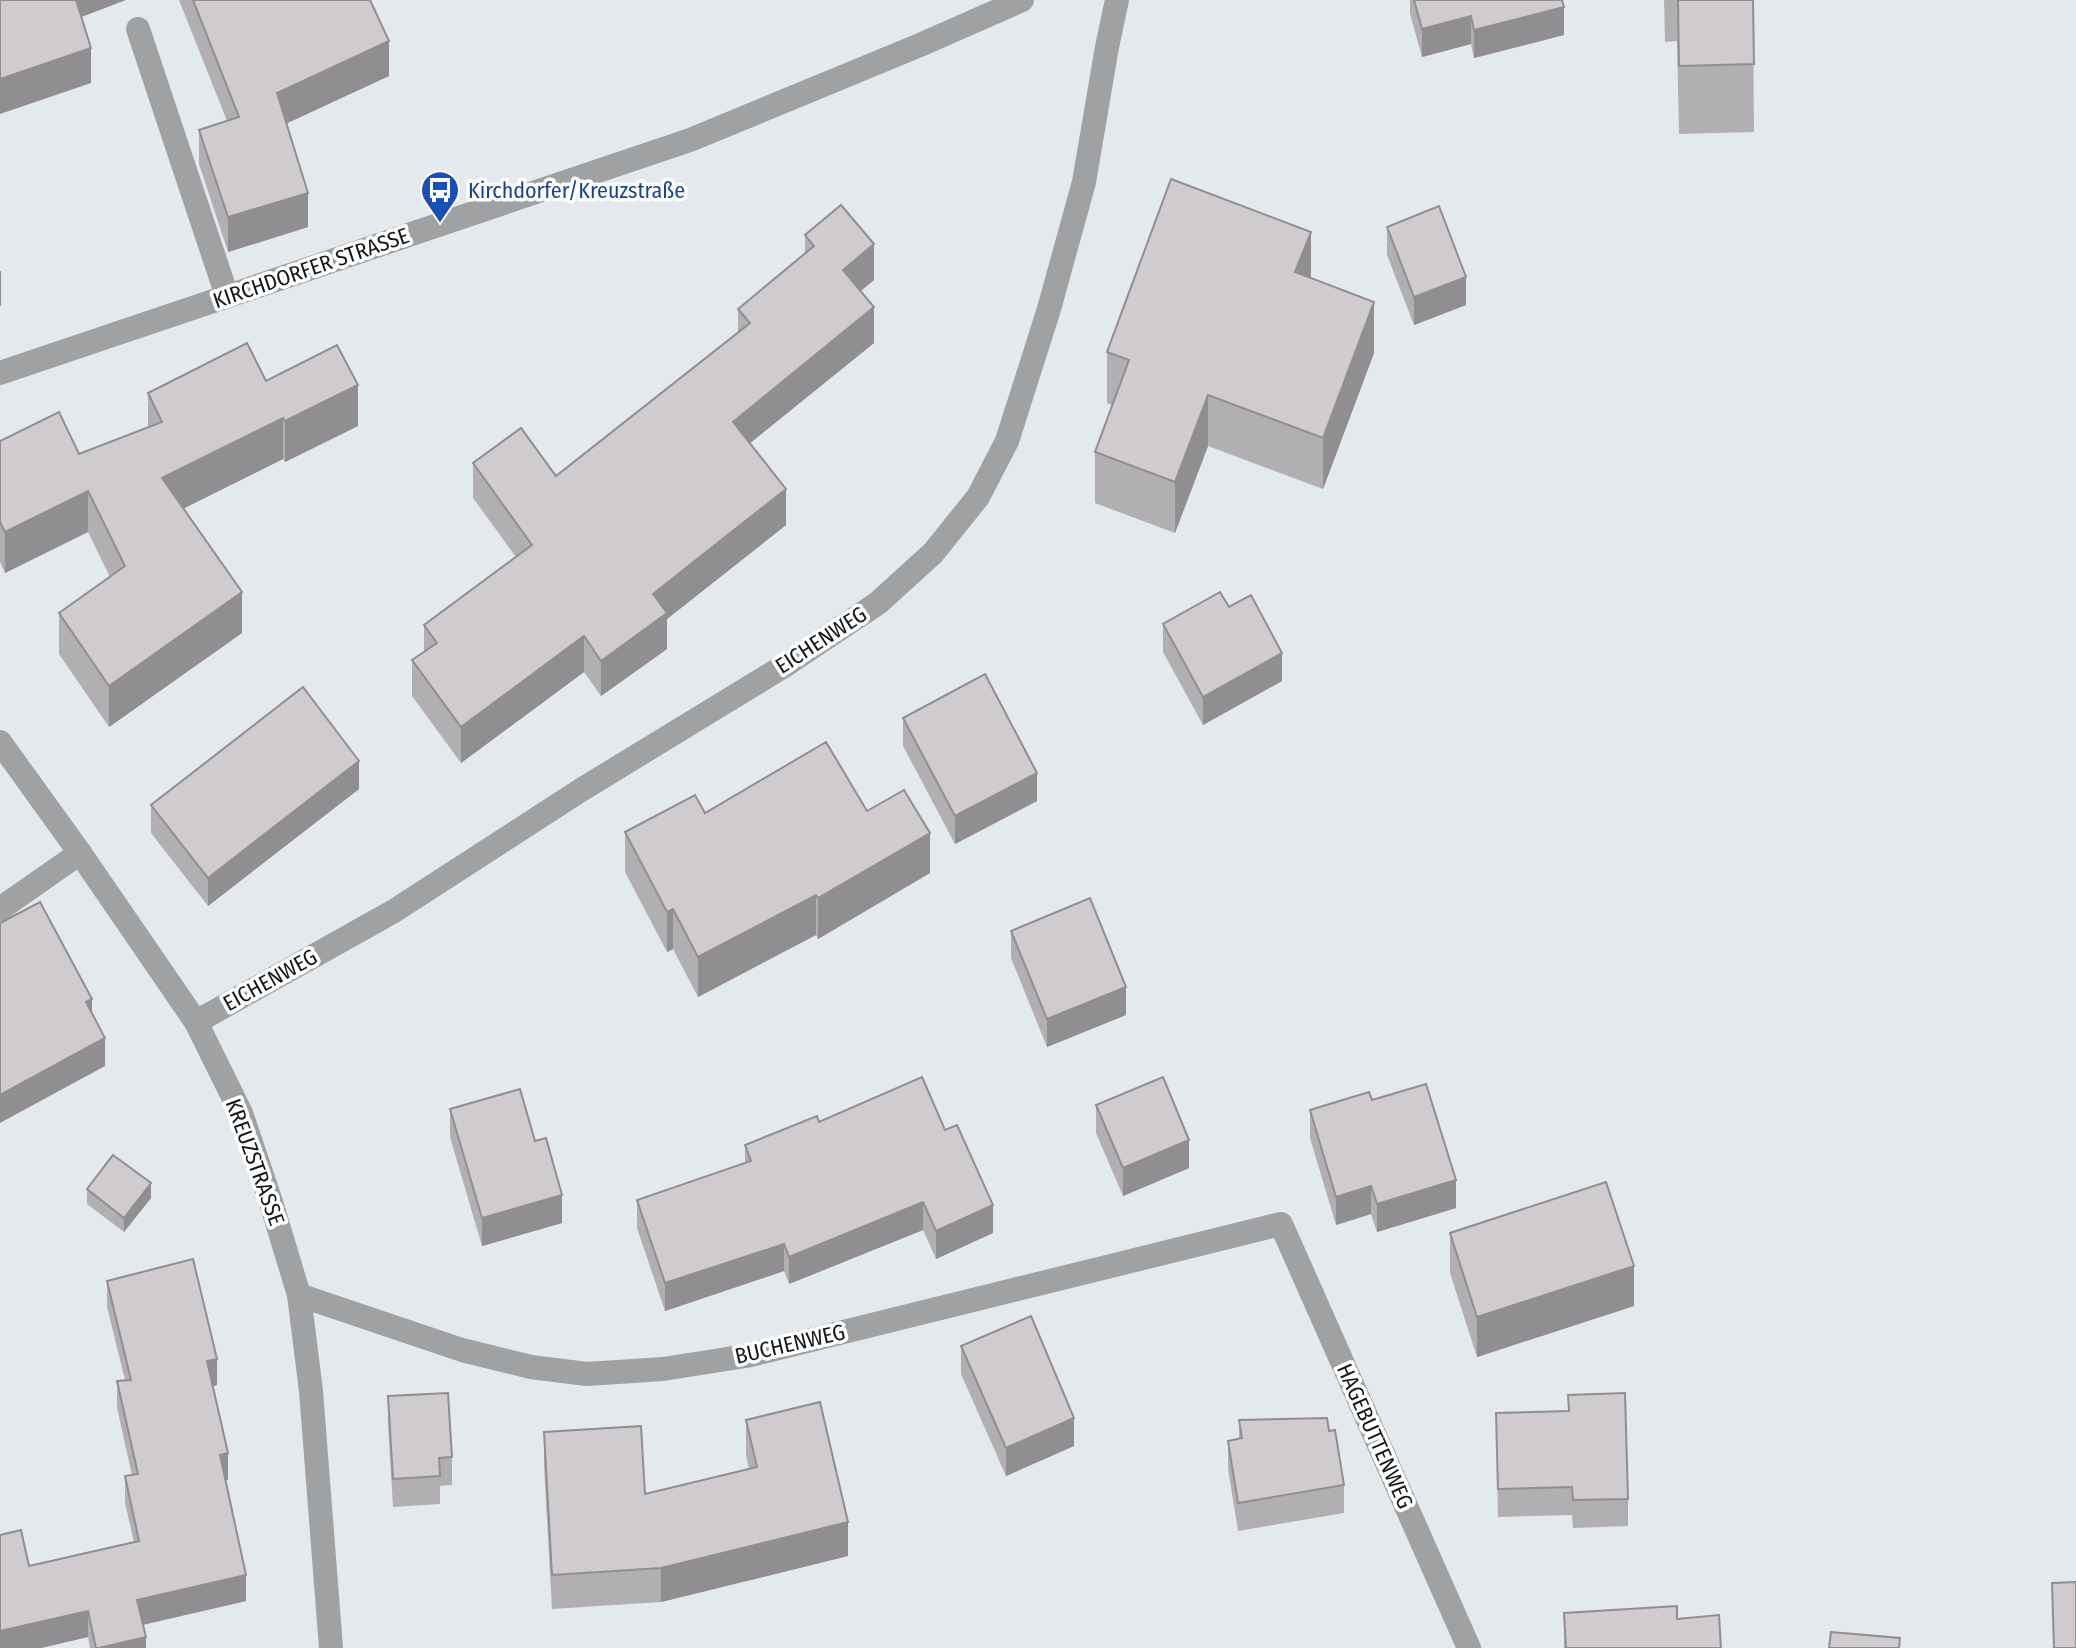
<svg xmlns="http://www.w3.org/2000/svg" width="2076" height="1648" viewBox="0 0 2076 1648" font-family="'Fira Sans Condensed',sans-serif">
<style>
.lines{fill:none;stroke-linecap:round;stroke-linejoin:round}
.minor{stroke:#9fa1a3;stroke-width:24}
.wall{fill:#b2afb2}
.shaded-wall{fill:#918e91}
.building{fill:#cfcbcf;stroke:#918e91;stroke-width:2}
.labels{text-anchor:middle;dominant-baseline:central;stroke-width:7;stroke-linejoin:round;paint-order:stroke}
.transit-label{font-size:22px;fill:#164399;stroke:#fff;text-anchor:start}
.street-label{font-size:22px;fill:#141617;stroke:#fff}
</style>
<rect width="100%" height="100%" fill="#e4e9ed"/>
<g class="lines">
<g class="minor">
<path d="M138,29L227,296"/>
<path d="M0,373L690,140L920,45L1022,0"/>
<path d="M0,742L80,853L196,1022L241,1113L270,1199L299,1295L311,1391L331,1648"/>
<path d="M0,909L80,853"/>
<path d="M196,1022L394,911L581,790L784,666L878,603L933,553L978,497L1007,441L1049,309L1084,182L1107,47L1117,0"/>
<path d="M299,1295L462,1350L531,1367L587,1374L663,1369L746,1356L1281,1224L1469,1648"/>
</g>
</g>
<g class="wall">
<path d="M179,0H370L389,76L286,123L308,227L228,252L199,164V130L227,121Z"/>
<path d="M1410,0H1562L1564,35L1474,58L1471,44L1422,57L1410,14Z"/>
<path d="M1664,0H1753L1754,132L1679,134L1677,41L1665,42Z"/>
<path d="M1387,227L1466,305L1414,325L1387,255Z"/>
<path d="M805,235L874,280L860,291L874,343L750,443L786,525L667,619V649L601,696L584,672L461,763L412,696V660L424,652V625L516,557L473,498V463L556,476L738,333V309L805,254Z"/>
<path d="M1311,278L1374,353L1323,489L1208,446L1175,533L1095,503V452L1112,405L1107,403V352Z"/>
<path d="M266,381L358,426L285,462L283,459L183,509L242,633L109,727L59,654V613L110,577L88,532L5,573L0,562V441L79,454L148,427V393Z"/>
<path d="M1229,607L1282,681L1203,725L1163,652V624Z"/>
<path d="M903,718L1037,801L955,844L903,746Z"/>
<path d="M359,789L208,906L151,833V805Z"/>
<path d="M867,811L930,873L818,939L816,935L698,997L673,949L667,952L625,872V832L705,813Z"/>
<path d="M1011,931L1126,1015L1047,1047L1011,958Z"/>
<path d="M1372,1100L1456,1208L1377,1232L1371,1214L1336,1225L1310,1138V1110Z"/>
<path d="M1096,1105L1189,1168L1123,1196L1096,1133Z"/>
<path d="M450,1109L535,1141L562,1223L482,1246L450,1137Z"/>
<path d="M819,1122L945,1130L993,1233L936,1259L923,1230L789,1284L784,1271L665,1311L637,1228V1200L745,1163V1145Z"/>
<path d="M87,1189L151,1198L124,1232L87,1204Z"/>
<path d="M1450,1233L1634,1306L1477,1357L1450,1273Z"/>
<path d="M107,1281L217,1385L212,1386L228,1480H225L246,1601L143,1625L146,1648H90L88,1637L41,1648H0L29,1566L134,1542L125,1503V1476L132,1475L117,1408V1381L125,1380L107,1307Z"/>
<path d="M961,1346L1074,1446L1006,1476L961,1374Z"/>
<path d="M388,1396L452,1457V1485L440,1486V1504L393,1507L388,1424Z"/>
<path d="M1496,1413L1628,1499V1526L1573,1528L1572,1515L1498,1517Z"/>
<path d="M746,1420L848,1556L661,1602L552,1609L544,1466V1432L645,1494L749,1469L746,1455Z"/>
<path d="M1239,1420L1329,1431L1344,1485V1513L1238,1531L1228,1469V1441L1239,1439Z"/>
<path d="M1564,1613L1677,1619L1721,1648H1564Z"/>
</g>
<g class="shaded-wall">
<path d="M71,0H126L71,21Z"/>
<path d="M1564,7V35L1474,58V30Z"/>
<path d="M1471,16V44L1422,57V29Z"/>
<path d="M389,41V76L277,128V93Z"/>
<path d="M91,48V83L0,114V79Z"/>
<path d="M308,193V227L228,252V217Z"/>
<path d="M1311,232V283L1295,272Z"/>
<path d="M874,244V280L843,306V270Z"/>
<rect x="0" y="271" width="1" height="35"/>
<path d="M1466,277V305L1414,325V297Z"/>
<path d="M1374,302V353L1323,489V438Z"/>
<path d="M874,307V343L733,457V422Z"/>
<path d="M358,385V426L285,462V421Z"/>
<path d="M1208,395V446L1175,533V482Z"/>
<path d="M283,418V459L162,519V478Z"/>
<path d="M786,489V525L667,619V649L601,696V661L653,594Z"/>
<path d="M88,491V532L5,573V532Z"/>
<path d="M242,592V633L109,727V686Z"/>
<path d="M584,636V672L461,763V727Z"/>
<path d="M1282,653V681L1203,725V697Z"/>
<path d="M359,761V789L208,906V878Z"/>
<path d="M1037,773V801L955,844V816Z"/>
<path d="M930,833V873L818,939V898Z"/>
<path d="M816,895V935L698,997V957Z"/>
<path d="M673,909V949L667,952V912Z"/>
<path d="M1126,987V1015L1047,1047V1019Z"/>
<path d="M92,999V1027L86,1002Z"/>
<path d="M105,1038V1066L0,1123V1095Z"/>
<path d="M1189,1140V1168L1123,1196V1168Z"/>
<path d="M1456,1180V1208L1377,1232V1204Z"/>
<path d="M151,1183V1198L124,1232V1218Z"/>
<path d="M1371,1186V1214L1336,1225V1197Z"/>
<path d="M562,1195V1223L482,1246V1218Z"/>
<path d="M923,1202V1230L789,1284V1257Z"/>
<path d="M993,1205V1233L936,1259V1231Z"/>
<path d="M784,1244V1271L665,1311V1283Z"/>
<path d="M1634,1266V1306L1477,1357V1317Z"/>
<path d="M217,1359V1385L207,1388V1361Z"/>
<path d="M1074,1418V1446L1006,1476V1448Z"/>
<path d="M228,1453V1480L220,1482V1455Z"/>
<path d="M848,1522V1556L661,1602V1568Z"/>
<path d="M246,1575V1601L137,1626V1600Z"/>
<path d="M88,1611V1637L41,1648H0V1631Z"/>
<path d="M146,1637V1648H99Z"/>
</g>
<g class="building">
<path d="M0,0H76L91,48L0,79Z"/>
<path d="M193,0H370L389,41L277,93L308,193L228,217L199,130L239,117Z"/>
<path d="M1414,0H1562L1564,7L1474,30L1471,16L1422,29Z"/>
<path d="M1678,0H1753L1754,64L1679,66Z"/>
<path d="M1171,179L1311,232L1295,272L1374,302L1323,438L1208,395L1175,482L1095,452L1129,360L1107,352Z"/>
<path d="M841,205L874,244L843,270L874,307L733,422L786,489L653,594L667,613L601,661L584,636L461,727L412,660L437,643L424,625L532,545L473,463L521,428L556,476L750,323L738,309L814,246L805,235Z"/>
<path d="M1439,206L1466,277L1414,297L1387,227Z"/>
<path d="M247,343L266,381L337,345L358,385L285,421L283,418L162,478L242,592L109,686L59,613L125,566L88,491L5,532L0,522V441L59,412L79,454L162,422L148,393Z"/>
<path d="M1220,592L1229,607L1251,595L1282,653L1203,697L1163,624Z"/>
<path d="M985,674L1037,773L955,816L903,718Z"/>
<path d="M303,687L359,761L208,878L151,805Z"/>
<path d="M826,742L867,811L904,790L930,833L818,898L816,895L698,957L673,909L667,912L625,832L695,795L705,813Z"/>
<path d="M1090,898L1126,987L1047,1019L1011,931Z"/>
<path d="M40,902L92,999L86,1002L105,1038L0,1095V923Z"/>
<path d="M922,1077L945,1130L957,1125L993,1205L936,1231L923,1202L789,1257L784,1244L665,1283L637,1200L751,1161L745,1145L817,1116L819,1122Z"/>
<path d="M1163,1077L1189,1140L1123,1168L1096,1105Z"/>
<path d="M1426,1084L1456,1180L1377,1204L1371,1186L1336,1197L1310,1110L1369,1092L1372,1100Z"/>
<path d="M520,1089L535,1141L546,1138L562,1195L482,1218L450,1109Z"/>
<path d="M113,1155L151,1183L124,1218L87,1189Z"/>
<path d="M1606,1182L1634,1266L1477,1317L1450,1233Z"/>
<path d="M193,1259L217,1359L207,1361L228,1453L220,1455L246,1575L137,1600L146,1637L99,1648H96L88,1611L0,1631V1535L21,1530L29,1566L139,1541L125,1476L138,1474L117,1381L131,1380L107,1281Z"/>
<path d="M1031,1316L1074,1418L1006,1448L961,1346Z"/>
<path d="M448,1393L452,1457L439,1458L440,1476L393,1479L388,1396Z"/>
<path d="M1625,1393L1628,1499L1573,1500L1572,1487L1498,1489L1496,1413L1569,1411L1568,1395Z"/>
<path d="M820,1402L848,1522L661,1568L552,1575L544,1432L641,1426L645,1494L757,1467L746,1420Z"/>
<path d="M1327,1418L1329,1431L1335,1430L1344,1485L1238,1503L1228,1441L1242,1438L1239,1420Z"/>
<path d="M2076,1582V1648H2054L2052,1583Z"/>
<path d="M1677,1606V1619L1719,1615L1721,1648H1566L1564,1613Z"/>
<path d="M1831,1632L1900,1638L1899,1648H1829Z"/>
</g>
<defs>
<g id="bus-pin" transform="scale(2)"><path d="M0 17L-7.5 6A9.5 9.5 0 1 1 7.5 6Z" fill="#1a4fb4" stroke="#fff"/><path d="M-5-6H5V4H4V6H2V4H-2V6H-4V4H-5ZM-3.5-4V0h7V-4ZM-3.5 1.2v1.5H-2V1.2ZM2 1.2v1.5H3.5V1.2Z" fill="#fff"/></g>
</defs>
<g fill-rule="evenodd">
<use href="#bus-pin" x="440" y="190"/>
</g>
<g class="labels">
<g class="transit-label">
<text x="468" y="190">Kirchdorfer/Kreuzstraße</text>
</g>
<g class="street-label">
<text transform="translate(311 268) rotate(-19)">KIRCHDORFER STRASSE</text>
<text transform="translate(821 640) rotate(-33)">EICHENWEG</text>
<text transform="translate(270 980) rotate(-29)">EICHENWEG</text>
<text transform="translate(255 1162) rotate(70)">KREUZSTRASSE</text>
<text transform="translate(790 1344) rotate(-13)">BUCHENWEG</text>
<text transform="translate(1375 1436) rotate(66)">HAGEBUTTENWEG</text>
</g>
</g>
</svg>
